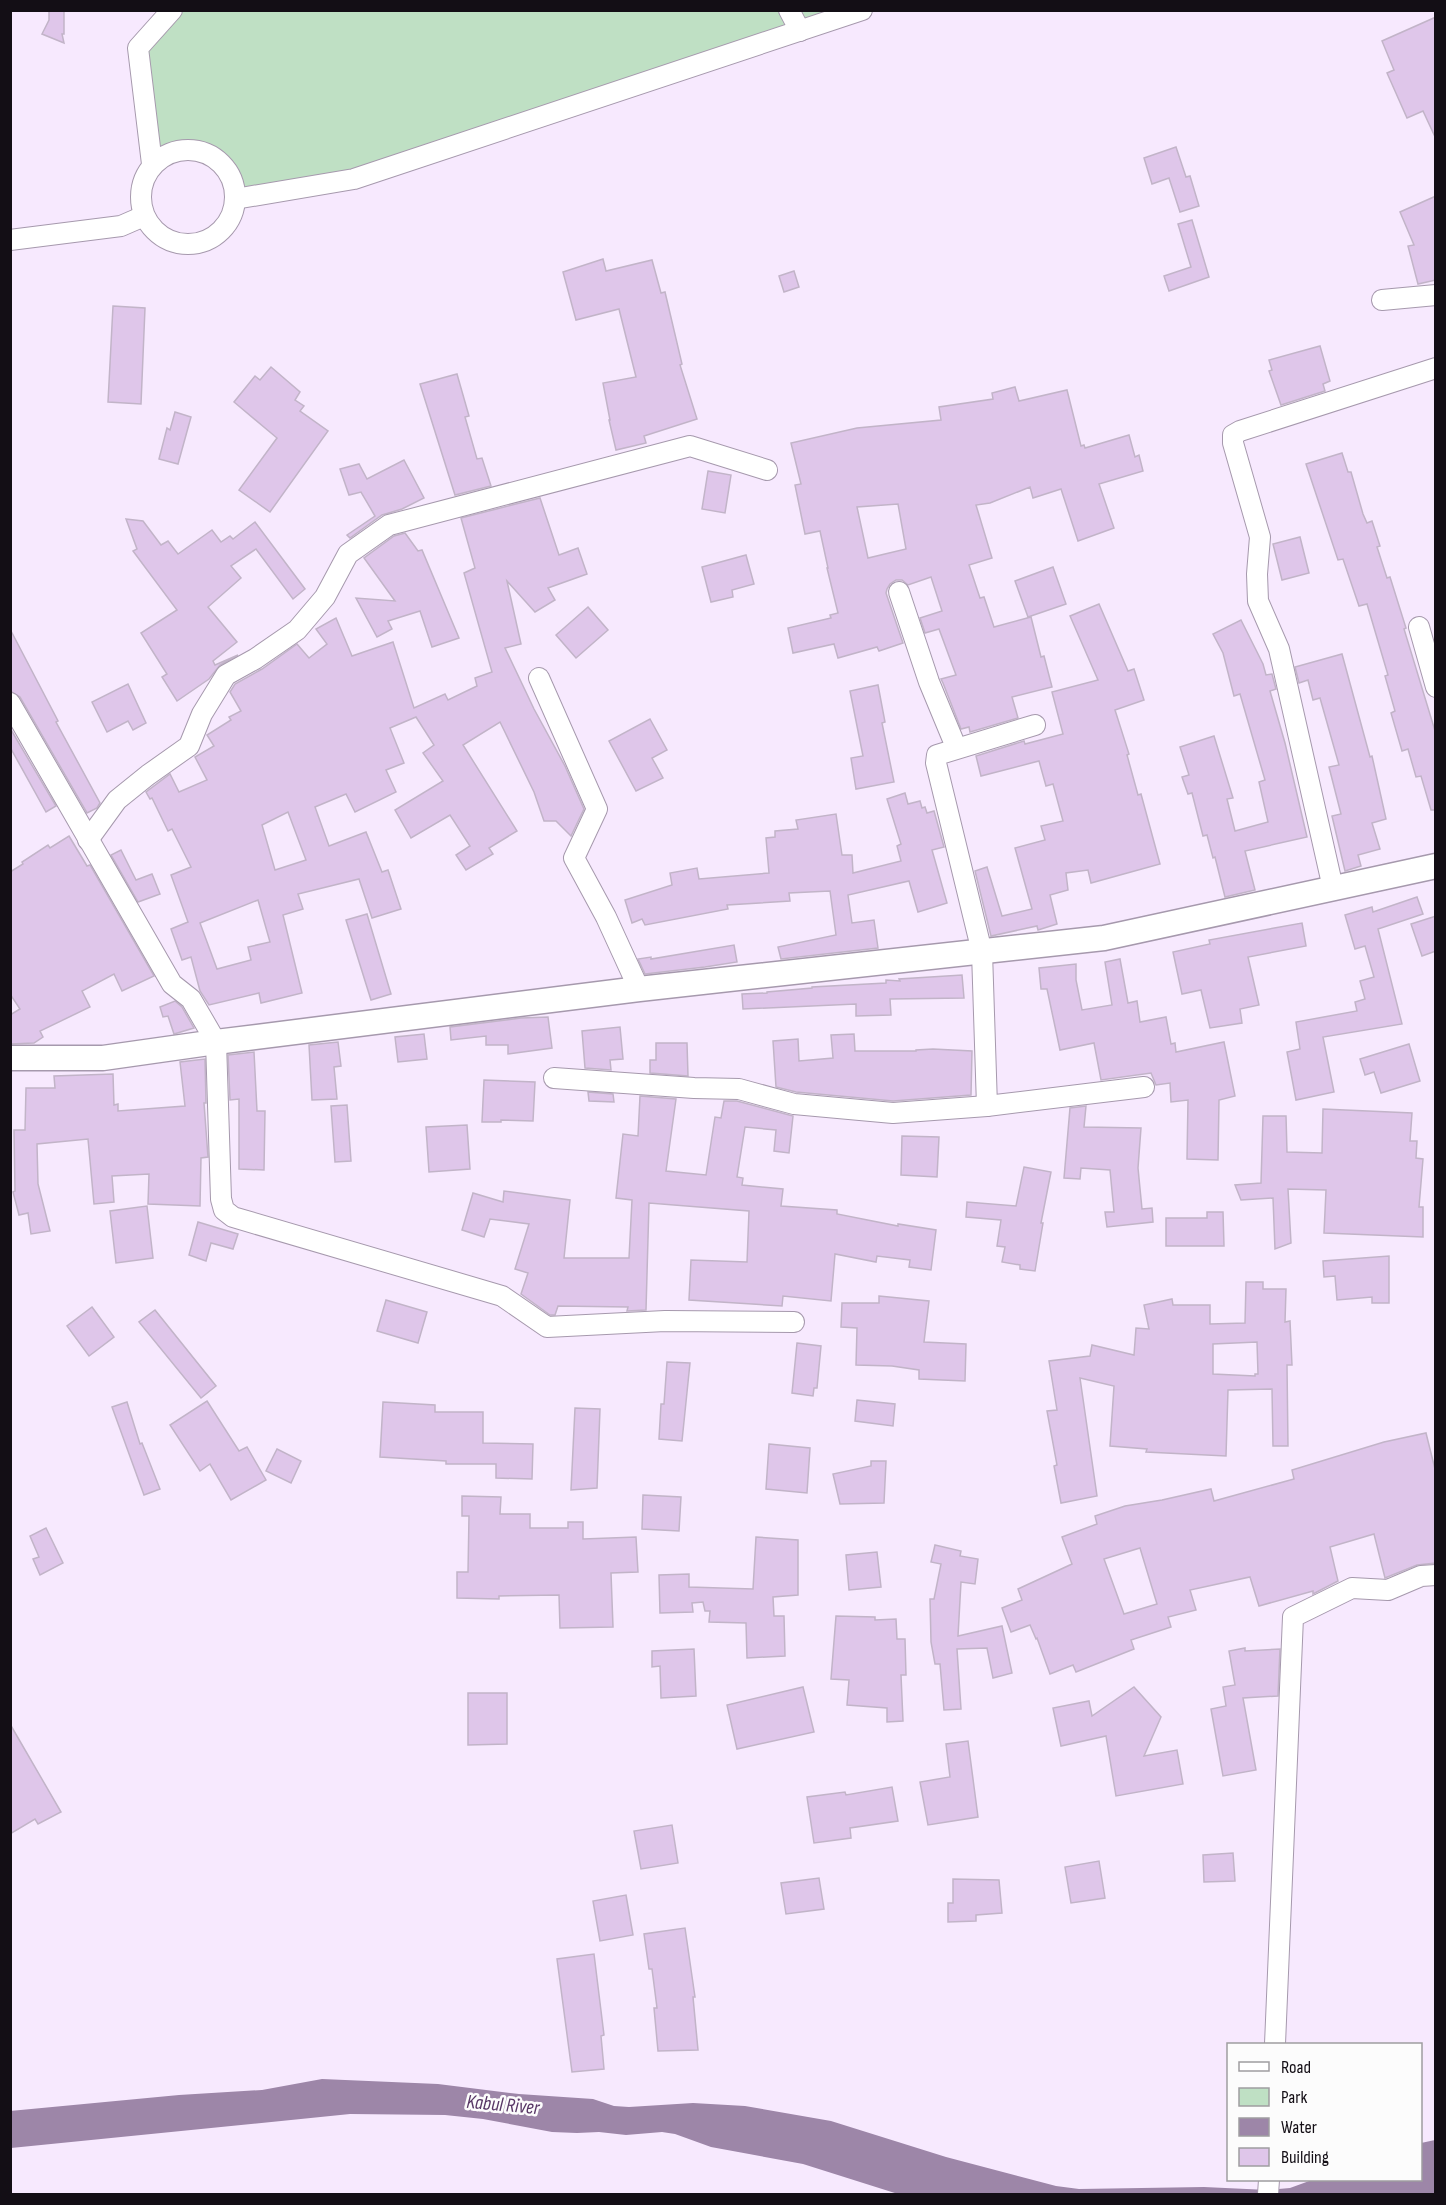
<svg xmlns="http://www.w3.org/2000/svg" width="1446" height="2205" viewBox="0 0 1446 2205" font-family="'Sofia Sans Condensed',sans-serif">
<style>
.green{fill:#bfe0c4}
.water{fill:#9d86a8}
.building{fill:#dfc6ea;stroke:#c2b4c8;stroke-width:1.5;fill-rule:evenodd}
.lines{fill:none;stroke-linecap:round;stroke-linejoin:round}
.minor-casing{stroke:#a699ad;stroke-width:22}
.major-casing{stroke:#a699ad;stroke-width:27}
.minor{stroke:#fff;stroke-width:20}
.major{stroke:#fff;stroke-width:24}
.labels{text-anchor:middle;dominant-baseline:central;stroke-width:5;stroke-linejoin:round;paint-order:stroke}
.water-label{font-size:20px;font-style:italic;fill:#583766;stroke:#fcfcfc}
</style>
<rect width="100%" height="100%" fill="#f7e9fe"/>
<path class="green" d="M173,10L862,11L354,179L235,199C234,193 234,186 232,180C222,156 193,142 168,153C163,156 157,161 152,164L138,48Z"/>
<path class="water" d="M322,2079L438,2084L519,2094L593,2099L614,2106L629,2107L693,2103L745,2106L831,2121L946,2157L1056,2186L1079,2189L1204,2187L1268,2190L1290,2188L1312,2180H1420L1421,2143L1435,2140V2194H898L803,2164L711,2147L675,2134L662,2132L626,2135L599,2132L577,2133L552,2132L483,2119L445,2115L350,2114L11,2148L10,2111L179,2095L262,2090Z"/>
<g class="building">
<path d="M49,10H64V34H62L64,43L42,34L49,20Z"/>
<path d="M1436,17V139L1423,111L1407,118L1387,73L1394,70L1382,41Z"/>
<path d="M1176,147L1186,177L1190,176L1199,206L1180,212L1169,178L1152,184L1144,158Z"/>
<path d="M1436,196V280L1418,284L1408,246L1414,245L1400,212Z"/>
<path d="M1192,220L1209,277L1169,291L1164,276L1191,267L1178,224Z"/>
<path d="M603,259L606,271L652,260L661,293L665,292L682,364L680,365L697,419L644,436L646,443L616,450L609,420H610L603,383L636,377L619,309L576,320L563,272Z"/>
<path d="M794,271L799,287L784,292L779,276Z"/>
<path d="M113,306L145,308L141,404L108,402Z"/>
<path d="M1320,346L1330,381L1323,384L1325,391L1281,405L1269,371L1272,370L1269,360Z"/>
<path d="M271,367L300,392L295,400L304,406L300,411L328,431L270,512L239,490L277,438L234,402L255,376L260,380Z"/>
<path d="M457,374L469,416L465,417L477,459L482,458L491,486L455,495L420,384Z"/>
<path d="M1015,387L1019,401L1067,390L1081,446L1084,445L1085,448L1129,435L1135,457L1139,455L1143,471L1099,484L1114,528L1078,541L1061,489L1033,498L1030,487L990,503L976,505L992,558L969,565L980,598L984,597L994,627L1031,617L1041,657L1044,656L1052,687L1012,697L1018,718L970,732L969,727L961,729L943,683L941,679L956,675L939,629L925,633L920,618L942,611L931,577L908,585L902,580H896L890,584L887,589L886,593L903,643L879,651L877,647L838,658L834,644L793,653L788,628L831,618L830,615L838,613L827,568H828L820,531L805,534L795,485L801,484L791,443L857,428L941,420L939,407L993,399L992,393ZM898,504L906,549L868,558L857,507Z"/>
<path d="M175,412L191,417L178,464L159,459L167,428L170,430Z"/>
<path d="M1342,453L1348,472H1351L1363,514L1367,523L1372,521L1380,546L1377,547L1387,578L1390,577L1406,628L1404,629L1436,734V810H1431L1421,776L1416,777L1408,749L1402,751L1391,713L1395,711L1385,676L1388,675L1367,604L1359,606L1343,559L1338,560L1306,464Z"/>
<path d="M404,460L424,498L402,509L382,515L350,538L347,535L375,516L361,492L349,495L340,469L359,464L367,479Z"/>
<path d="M708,471L731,475L725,513L702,509Z"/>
<path d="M540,498L559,555L578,548L587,574L548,588L555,600L535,612L507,581L521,644L505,648L534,709L565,766L584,809L571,836L556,821H544L534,792L500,722L463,745L517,831L489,848L493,854L466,870L456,855L470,846L450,815L411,838L395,810L443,781L423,753L434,745L416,717L390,728L404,763L386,770L396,792L355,812L346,794L315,807L329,846L366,832L382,872L388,870L401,909L372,918L359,879L298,894L303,909L283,915L302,993L261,1003L259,993L209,1005L200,991L191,957L182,960L171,929L188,922L171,875L191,867L172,829L168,831L152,798L150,799L146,792L170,774L179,792L207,780L195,757L214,746L207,735L231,720L229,717L241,711L230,692L235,684L262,669L297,644L309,658L327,644L316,629L336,618L352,656L393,642L414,708L445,694L448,700L477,686L475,678L492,672L464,573L475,568L461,518ZM288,812L306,860L275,870L262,825ZM258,900L270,942L248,947L251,960L217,969L200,923Z"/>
<path d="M126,519L143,521L161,545L168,541L178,554L212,530L221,542L230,536L233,539L255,522L305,589L293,599L256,549L231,566L241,578L208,607L237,642L213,661L215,665L238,655L220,665L209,679L177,701L162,677L167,674L141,633L177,610L133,551L137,549Z"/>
<path d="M405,533L418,551L422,550L459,638L432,647L420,611L388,621L392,629L377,637L356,598L395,601L364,558L394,536Z"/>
<path d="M1300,537L1309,573L1282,580L1273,544Z"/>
<path d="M746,555L754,584L732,590L733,597L711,602L702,567Z"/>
<path d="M1053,567L1066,604L1028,617L1015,581Z"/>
<path d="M1099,604L1128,671L1134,669L1144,700L1115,710L1129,754L1127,755L1138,795L1141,794L1160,864L1091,883L1088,870L1066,873L1068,890L1050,895L1057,924L1038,930L1037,926L991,936L975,871L987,867L1002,916L1032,909L1015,848L1045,840L1041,826L1063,821L1053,784L1046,786L1039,761L981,776L976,756L1024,741L1025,744L1063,734L1052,692L1098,680L1070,616Z"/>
<path d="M588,607L608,630L576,658L556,635Z"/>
<path d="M1241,620L1263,664L1266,675L1272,674L1276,689L1270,691L1285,743L1307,837L1245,851L1255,890L1225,897L1215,857L1213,858L1207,835L1203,836L1192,793L1188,794L1182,777L1189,775L1180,747L1214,736L1233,798L1227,799L1235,831L1268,822L1259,782L1265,780L1240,694L1234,696L1223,653L1213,634Z"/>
<path d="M10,629L58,721L56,722L100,803L97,808L87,813L20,697L10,691Z"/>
<path d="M1342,654L1370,757L1372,756L1386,819L1372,823L1380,849L1358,855L1361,866L1345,871L1332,816L1341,814L1329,767L1339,765L1320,698L1313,700L1308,680L1299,683L1295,667Z"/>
<path d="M128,684L146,723L133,730L128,721L107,732L92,702Z"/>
<path d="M878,685L885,722L882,723L894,782L856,789L851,758L863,756L850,691Z"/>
<path d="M650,719L667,750L652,758L663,778L636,791L609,741Z"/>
<path d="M10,728L56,806L46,812L10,747Z"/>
<path d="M905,793L908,804L920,801L922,808L925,807L927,813L934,811L944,847L932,850L947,903L918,912L909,881L848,895L852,923L874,920L878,948L781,959L778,947L836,935L830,891L789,893L790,901L727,905L728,909L645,925L642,919L632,923L625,900L672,885L670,873L697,868L699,879L769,873L766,838L775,837V831L798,829L796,820L836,814L842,855H852L853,873L901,861L897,846L901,844L887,799Z"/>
<path d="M69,836L87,866L90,865L154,976L122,991L114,974L82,991L90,1007L40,1031L43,1037L34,1043L10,1044V1015L20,1009L10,994V872L23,864L22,862L48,845L50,848Z"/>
<path d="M121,850L136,880L152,874L160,894L138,902L111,855Z"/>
<path d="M1417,897L1423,914L1378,929L1402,1024L1323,1037L1334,1092L1296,1100L1287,1052L1300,1049L1296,1022L1357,1011L1355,1002L1365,999L1360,981L1374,977L1365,946L1355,949L1345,915L1372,907L1373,912Z"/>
<path d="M367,914L391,994L371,1000L346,920Z"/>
<path d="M1436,916V951L1422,956L1411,924Z"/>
<path d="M1302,923L1306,946L1248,957L1259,1005L1240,1009L1242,1023L1210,1028L1201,990L1182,994L1173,952L1210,944L1209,940Z"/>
<path d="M734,945L737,962L705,967L645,974L638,959L651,957V959Z"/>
<path d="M1120,959L1128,1003L1137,1001L1140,1022L1166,1017L1171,1044L1175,1043L1176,1052L1224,1042L1235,1096L1219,1100L1218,1160L1187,1159L1188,1100L1171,1102L1170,1083L1156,1085L1151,1073L1101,1080L1094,1043L1060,1050L1047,989H1041L1039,968L1076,964V980L1082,1010L1112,1005L1105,962Z"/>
<path d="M962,975L964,998L890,999L891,1015L856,1016V1004L743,1009L742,994L767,993V992L812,988V987L886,983V980L900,981L899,979Z"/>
<path d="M175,1001L182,1007L194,1028L174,1034L168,1016L163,1017L160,1007Z"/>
<path d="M548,1017L552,1048L508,1054V1045H486V1036L451,1040L450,1027L521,1018Z"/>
<path d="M620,1027L623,1059L610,1060L611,1070L585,1068L582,1031Z"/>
<path d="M424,1034L427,1059L398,1062L395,1037Z"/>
<path d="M854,1034L855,1051H916V1050L933,1049L972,1051L971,1095L893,1101L796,1092L776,1087L773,1041L798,1039L799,1061L833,1058L831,1035Z"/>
<path d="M338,1042L341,1066L334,1067L337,1099L312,1100L309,1045Z"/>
<path d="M656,1043H687L688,1076L650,1073V1060H656Z"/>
<path d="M1409,1044L1420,1081L1381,1093L1374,1072L1365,1075L1360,1059Z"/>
<path d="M254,1052L257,1111H265L264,1170L239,1169V1099L230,1100L228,1055Z"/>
<path d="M205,1059L206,1103H204L208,1157L201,1158L200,1206L148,1204L149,1174L112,1176L114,1202L94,1204L88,1139L37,1144L38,1184L50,1231L31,1234L28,1213L19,1215L13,1192L15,1191L14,1130H25L26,1088H55L54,1076L113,1074L114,1105L118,1104V1111L185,1106L180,1062Z"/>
<path d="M484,1080L535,1082L533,1121L501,1120V1122H482Z"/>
<path d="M588,1092L613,1094L614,1102L589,1101Z"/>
<path d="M640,1096L676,1099L666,1171L706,1175L715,1117L721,1118L724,1101H737L793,1116L789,1153L774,1151L776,1130L745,1127L737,1177L743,1178L742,1185L783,1189L781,1206L837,1210V1214L898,1226V1224L936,1230L931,1270L909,1267L910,1260L877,1256L876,1262L835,1254L831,1301L783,1296L782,1306L689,1300L691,1260L747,1262L749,1211L649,1203L646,1310L627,1311L628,1307L558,1306L555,1315H550L521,1294L528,1273L515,1269L529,1224L490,1219L484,1237L462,1230L473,1193L503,1202L504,1191L570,1200L564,1258H629L632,1200L616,1198L623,1134L638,1136Z"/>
<path d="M347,1105L351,1161L335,1162L331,1106Z"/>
<path d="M1086,1106L1084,1127L1141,1128L1138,1168L1142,1209L1152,1208L1153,1222L1107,1227L1105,1212H1114L1110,1170L1081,1168L1080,1179L1064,1178L1070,1108Z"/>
<path d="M1323,1109L1412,1113L1410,1141H1417L1416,1158L1423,1159L1419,1207H1423V1237L1324,1233L1326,1190L1288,1189L1291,1243L1275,1249L1273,1198L1241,1200L1235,1185L1261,1183L1263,1116H1286L1287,1152L1322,1153Z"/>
<path d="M467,1125L470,1169L429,1172L426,1127Z"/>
<path d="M902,1136L939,1137L937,1177L901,1175Z"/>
<path d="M1024,1167L1051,1172L1041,1223H1043L1035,1271L1020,1269V1265L1002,1262L1005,1247L997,1246L1001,1220L966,1217L967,1202L1016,1206Z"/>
<path d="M147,1206L153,1258L116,1263L110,1211Z"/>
<path d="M1207,1212H1223L1224,1246H1166V1218H1207Z"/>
<path d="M198,1222L238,1234L233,1249L211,1243L206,1261L189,1255Z"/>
<path d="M1389,1256V1303H1372V1297L1337,1300L1335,1276L1324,1277L1323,1261Z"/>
<path d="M1246,1282H1263V1289H1286L1285,1322L1290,1321L1292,1365H1287L1288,1446H1273L1272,1389L1228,1390L1226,1456L1146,1452L1147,1449L1110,1446L1114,1386L1080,1378L1097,1496L1061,1503L1054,1466L1057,1465L1047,1411L1057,1410L1049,1361L1090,1356L1092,1345L1134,1355L1136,1328L1149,1329L1144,1305L1172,1299L1173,1305H1210V1324L1245,1323ZM1257,1342L1258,1374H1255V1376L1213,1374V1344Z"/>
<path d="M879,1296L929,1301L924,1342L966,1344L965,1381L919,1379V1370L892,1366L856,1365L857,1328L841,1327L842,1303H879Z"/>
<path d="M386,1300L427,1312L418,1343L377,1331Z"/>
<path d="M92,1307L114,1337L89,1356L67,1326Z"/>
<path d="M155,1310L216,1386L201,1398L139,1322Z"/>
<path d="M797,1343L821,1346L817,1388H814L813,1396L792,1393Z"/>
<path d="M667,1362L690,1363L682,1441L659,1439L661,1404H664Z"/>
<path d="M857,1400L895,1404L893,1426L855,1421Z"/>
<path d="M207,1401L239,1451L247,1447L266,1480L231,1500L210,1464L200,1471L170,1425Z"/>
<path d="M127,1402L140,1444L142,1443L160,1489L144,1495L112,1407Z"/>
<path d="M383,1402L435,1405V1412H483V1443L533,1444L532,1479L496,1478V1464H446V1461L380,1457Z"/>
<path d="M575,1408L600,1409L597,1488L571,1490Z"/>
<path d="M1426,1433L1436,1473V1563L1417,1565L1385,1578L1374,1534L1330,1547L1338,1581L1313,1594V1591L1259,1606L1250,1577L1190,1590L1196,1610L1168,1617L1171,1627L1131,1640L1134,1649L1076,1672L1073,1665L1050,1674L1037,1638L1036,1639L1030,1625L1011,1632L1002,1608L1022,1600L1018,1589L1072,1564L1062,1537L1097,1524L1095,1516L1125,1506L1162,1500L1211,1489L1214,1501L1294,1479L1292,1470L1384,1442ZM1140,1548L1157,1604L1124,1614L1104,1559Z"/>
<path d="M769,1444L810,1448L807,1493L766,1489Z"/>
<path d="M277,1449L301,1461L291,1483L266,1471Z"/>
<path d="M871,1461H886L884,1503L840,1504L833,1474L871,1466Z"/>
<path d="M643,1495L681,1497L679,1531L642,1529Z"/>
<path d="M462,1496L501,1497L500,1514H530V1528H568V1522H583V1539L636,1537L638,1572L611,1573L613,1627L560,1628L559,1595L499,1596V1599L457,1598V1572H468L469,1516H462Z"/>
<path d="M46,1528L63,1563L40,1575L33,1559L39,1557L30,1536Z"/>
<path d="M756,1537L798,1540V1595L773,1597L774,1616H784L785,1656L747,1658L746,1623L709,1622L710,1611H705L703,1602L692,1603L693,1612L660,1613L659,1575L689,1574V1587L753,1589Z"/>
<path d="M935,1545L961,1551L960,1556L978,1559L975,1584L961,1582L958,1636L1002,1626L1012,1673L993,1678L987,1648L957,1649L961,1709L944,1710L940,1664H935L931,1642L930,1599H934L941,1564L931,1562Z"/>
<path d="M877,1552L881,1587L849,1590L846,1555Z"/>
<path d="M836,1616L875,1617V1620L896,1619L897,1639H905L906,1675H901L903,1721L887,1722V1708L847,1705L849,1680L831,1679Z"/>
<path d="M1245,1648V1651L1280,1649L1278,1696L1243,1698L1256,1770L1223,1776L1211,1709L1226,1706L1223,1687L1235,1685L1229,1651Z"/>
<path d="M694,1649L696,1696L661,1698L660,1666L652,1667V1651Z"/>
<path d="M803,1687L814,1732L737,1749L727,1705Z"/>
<path d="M1134,1687L1161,1717L1144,1756L1177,1750L1183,1784L1116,1796L1106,1736L1061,1746L1053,1708L1089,1701L1092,1716Z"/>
<path d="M468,1693H507V1744L468,1745Z"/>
<path d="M10,1724L61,1812L38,1824L35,1819L10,1834Z"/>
<path d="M968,1741L978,1817L928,1825L920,1782L950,1777L946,1744Z"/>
<path d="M892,1787L898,1821L850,1828L851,1838L814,1843L807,1797L845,1792L846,1795Z"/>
<path d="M672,1825L678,1863L641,1869L634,1831Z"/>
<path d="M1233,1853L1235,1881L1204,1882L1203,1855Z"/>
<path d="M1099,1861L1105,1898L1071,1903L1065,1867Z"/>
<path d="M819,1878L824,1909L786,1914L781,1883Z"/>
<path d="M953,1879L999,1880L1002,1913L976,1915V1921L948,1922V1903H953Z"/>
<path d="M626,1895L633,1935L600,1941L593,1901Z"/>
<path d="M685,1928L695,1997H693L698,2050L658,2051L654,2008H657L652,1969H649L644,1934Z"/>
<path d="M594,1954L604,2035L601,2036L604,2069L572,2072L557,1959Z"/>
</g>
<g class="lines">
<g class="minor-casing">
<g id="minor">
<path d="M789,10L800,31"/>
<circle cx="188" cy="197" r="47"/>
<path d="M152,164L138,48L172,10"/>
<path d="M235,199L354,179L862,10"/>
<path d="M10,240L121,226L144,216"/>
<path d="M1382,300L1436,295"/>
<path d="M899,592L929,682L956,747"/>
<path d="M1419,627L1436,687"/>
<path d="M539,678L597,809L574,858L606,917L639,989"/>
<path d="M10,703L172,984L191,999L216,1042L221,1199L224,1210L233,1217L502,1296L547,1327L665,1321L794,1322"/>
<path d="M88,840L117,800L148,775L189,746L202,714L226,675L255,659L297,630L325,597L348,554L389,525L690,446L767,470"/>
<path d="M1333,888L1279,649L1258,601L1257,574L1260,537L1233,443V435L1240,431L1436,368"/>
<path d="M554,1078L694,1088L739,1089L794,1104L893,1113L987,1106L1144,1087"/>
<path d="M987,1106L982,952L936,763L937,755L1035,725"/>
<path d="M1275,2044L1293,1617L1352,1588L1388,1590L1421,1576L1436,1575"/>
<path d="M1268,2194L1269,2180"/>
</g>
</g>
<g class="major-casing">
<path id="major" d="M10,1058H103L216,1042L639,989L1104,938L1436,866"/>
</g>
<use href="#minor" class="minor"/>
<use href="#major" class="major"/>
</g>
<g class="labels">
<g class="water-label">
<text transform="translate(503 2105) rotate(5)">Kabul River</text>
</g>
</g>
<rect width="1446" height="2205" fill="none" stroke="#130e15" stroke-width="24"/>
<rect x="1227" y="2043" width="195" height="138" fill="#fcfcfc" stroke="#9f9da0" stroke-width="1.5"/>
<rect x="1239" y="2062" width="30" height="9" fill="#ffffff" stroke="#9f9da0" stroke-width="1.5"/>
<text x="1281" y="2073" font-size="18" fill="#130e15">Road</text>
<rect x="1239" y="2088" width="30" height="18" fill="#bfe0c4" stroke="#9f9da0" stroke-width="1.5"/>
<text x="1281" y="2103" font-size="18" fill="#130e15">Park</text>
<rect x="1239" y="2118" width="30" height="18" fill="#9d86a8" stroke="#9f9da0" stroke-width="1.5"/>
<text x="1281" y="2133" font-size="18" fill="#130e15">Water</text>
<rect x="1239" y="2148" width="30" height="18" fill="#dfc6ea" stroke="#9f9da0" stroke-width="1.5"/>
<text x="1281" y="2163" font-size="18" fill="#130e15">Building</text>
</svg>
